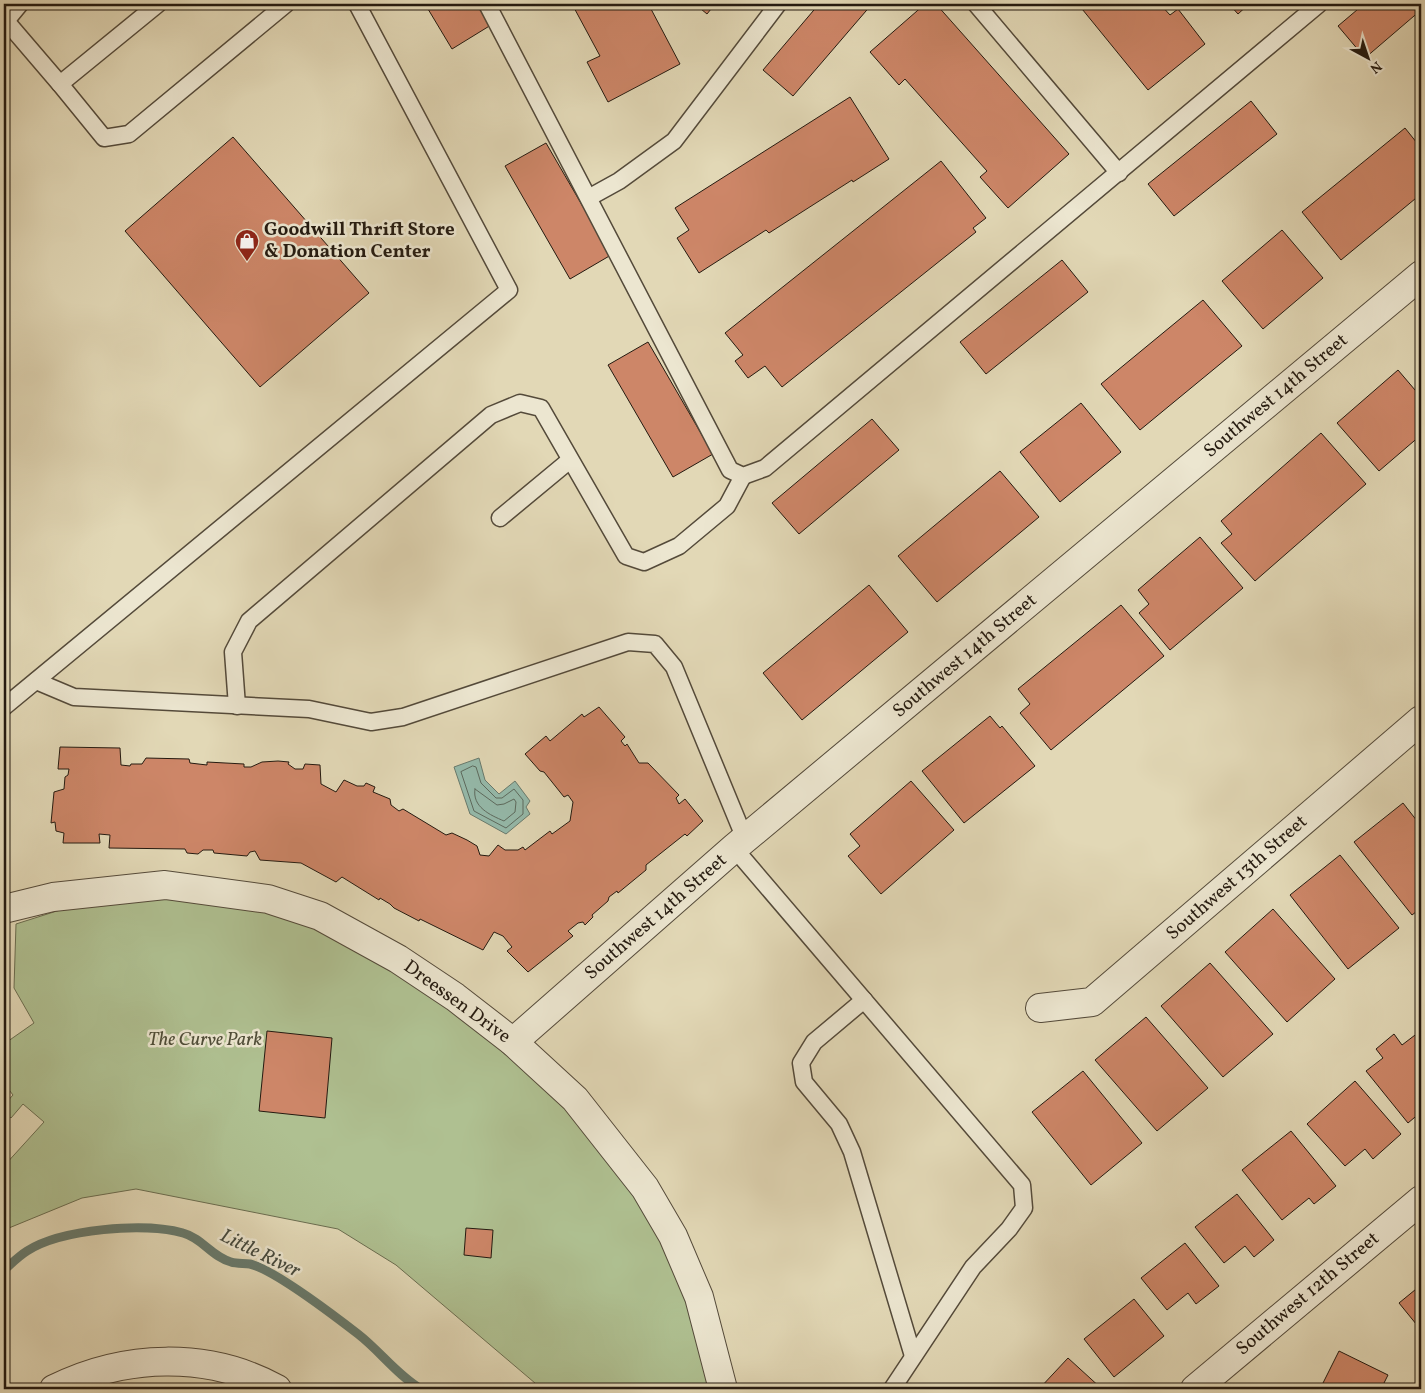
<svg xmlns="http://www.w3.org/2000/svg" width="1425" height="1393" viewBox="0 0 1425 1393" font-family="Vollkorn,serif">
<style>
.green{fill:#afc091;stroke:#6a6d50}
.water{fill:#95baab;stroke:#687a6d}
.lines{fill:none;stroke-linecap:round;stroke-linejoin:round}
.shore{stroke:#5c6a5e;stroke-width:1}
.stream{stroke:#687a6d;stroke-width:9}
.building{fill:#cd8668;stroke:#241a10}
.lane-casing{stroke:#544a3a;stroke-width:19}
.street-casing{stroke:#544a3a;stroke-width:30}
.lane{stroke:#ece6d0;stroke-width:16}
.street{stroke:#ece6d0;stroke-width:28}
.labels{text-anchor:middle;dominant-baseline:central;stroke-width:5;stroke-linejoin:round;paint-order:stroke}
.poi-label{font-size:19px;font-weight:bold;fill:#241a10;stroke:#ece6d0;text-anchor:start}
.street-label{font-size:19px;fill:#241a10;stroke:#ece6d0}
.park-label{font-size:19px;font-style:italic;fill:#4e4c37;stroke:#ece6d0}
.water-label{font-size:20px;font-style:italic;fill:#464a3e;stroke:#ece6d0}
</style>
<rect width="100%" height="100%" fill="#e2d8b6"/>
<filter id="stains"><feTurbulence type="fractalNoise" baseFrequency=".004" numOctaves="4"/><feColorMatrix values="0 0 0 0 .2 0 0 0 0 .09 0 0 0 0 .02 0 0 0 .5 -.17"/></filter>
<radialGradient id="worn" r=".72"><stop offset=".6" stop-color="#630" stop-opacity="0"/><stop offset="1" stop-color="#630" stop-opacity=".3"/></radialGradient>
<path class="green" d="M174,876L428,970L645,1188L727,1389H542L396,1265L338,1229L136,1189L82,1198L4,1230V1166L44,1122L23,1104L11,1118L4,1112V1105L13,1095L6,1086L4,1088V1044L34,1023L14,988L16,924L151,881Z"/>
<path class="water" d="M479,758L485,780L499,794L515,781L530,801L526,807L530,814L506,834L470,814L454,767Z"/>
<g class="lines">
<g class="shore">
<path d="M473,766L476,767L481,783L496,798H502L514,789L523,800V814L506,828L474,811L461,772Z"/>
<path d="M475,789L497,805L504,804L514,799L516,802L515,812L504,821C490,815 472,807 475,789Z"/>
</g>
<path class="stream" d="M4,1270C11,1264 19,1256 27,1251C61,1229 145,1222 183,1233C202,1238 212,1257 231,1262C237,1264 244,1263 250,1264C275,1270 336,1317 358,1334C380,1351 397,1375 421,1389"/>
</g>
<g class="building">
<path d="M425,4H478L491,25L452,49Z"/>
<path d="M572,4H654L655,7L651,9L680,64L608,102L587,62L600,56Z"/>
<path d="M695,4H715L707,14Z"/>
<path d="M819,4H872L793,96L763,70Z"/>
<path d="M925,4H936L1069,154L1008,208L980,177L987,171L905,79L899,85L870,52Z"/>
<path d="M1078,4H1160L1170,15L1178,9L1205,44L1148,90Z"/>
<path d="M1229,4H1249L1238,14Z"/>
<path d="M1364,4H1421V10L1365,58L1338,26Z"/>
<path d="M850,97L889,159L853,182L852,180L769,233L766,230L699,273L677,238L689,230L675,208Z"/>
<path d="M1251,101L1277,134L1174,216L1148,184Z"/>
<path d="M1405,128L1421,148V194L1341,260L1302,212Z"/>
<path d="M233,137L369,293L260,387L125,231Z"/>
<path d="M546,143L611,255L570,279L505,166Z"/>
<path d="M941,161L986,218L973,228L976,232L782,387L765,366L748,378L735,361L743,355L725,333Z"/>
<path d="M1282,230L1323,278L1263,329L1222,281Z"/>
<path d="M1062,260L1088,292L986,374L960,342Z"/>
<path d="M1203,300L1242,346L1140,430L1101,384Z"/>
<path d="M648,342L713,454L673,477L608,365Z"/>
<path d="M1398,370L1421,397V435L1379,471L1337,423Z"/>
<path d="M1081,403L1121,452L1060,502L1020,452Z"/>
<path d="M872,419L899,450L799,534L772,503Z"/>
<path d="M1321,433L1366,484L1255,581L1221,543L1232,534L1221,521Z"/>
<path d="M1000,471L1039,517L937,602L898,556Z"/>
<path d="M1200,537L1243,588L1170,650L1139,613L1149,604L1138,590Z"/>
<path d="M869,585L908,632L802,720L763,673Z"/>
<path d="M1121,605L1164,656L1051,750L1020,713L1030,704L1018,689Z"/>
<path d="M599,707L625,737L621,741L625,746L627,744L639,763H648L679,795L676,798L679,804L685,799L703,821L687,836L685,834L646,865V870L618,893L617,891L609,897L608,901L592,915L593,917L585,925L583,922L578,923L568,931L573,936L528,972L507,951L512,947L503,936L494,932L483,950L420,919L419,921L394,908L390,904L380,898L379,900L342,877L336,882L301,863L260,860L255,851L250,852L247,856L214,853L213,850H203L198,854L187,853L185,849L109,848L110,835L99,834L100,843H63L64,833L56,831L55,822L51,823L54,792L64,789L65,777L68,775L69,769H58L60,747L120,748L121,765L130,766L131,764H142L146,758L189,759L190,763L207,765V762L244,764V767H251L262,762L278,761L289,762L288,764L295,769H303L305,764L320,765L321,784L336,792L344,780L357,786H364L366,783L375,787L373,792L390,799L391,805L399,811L403,809L446,835L452,833L467,840L477,846L480,855L489,856L498,845L505,850H518L523,847L525,850L550,831L552,834L570,821L573,802L568,795L564,797L544,772L540,771L525,754L546,736L550,741L582,714L584,717Z"/>
<path d="M990,716L1000,728L1002,726L1035,766L964,823L922,771Z"/>
<path d="M911,781L954,830L881,894L848,856L860,846L850,834Z"/>
<path d="M1403,803L1421,826V908L1412,915L1354,842Z"/>
<path d="M1340,855L1399,928L1348,969L1290,895Z"/>
<path d="M1273,909L1335,979L1287,1022L1225,952Z"/>
<path d="M1210,963L1273,1034L1223,1077L1161,1006Z"/>
<path d="M1146,1017L1208,1088L1157,1131L1095,1060Z"/>
<path d="M267,1031L332,1038L325,1118L259,1111Z"/>
<path d="M1419,1032L1421,1035V1112L1408,1123L1366,1071L1383,1058L1376,1049L1394,1034L1402,1045Z"/>
<path d="M1083,1071L1142,1143L1091,1185L1032,1112Z"/>
<path d="M1355,1081L1401,1134L1373,1159L1365,1149L1345,1166L1307,1124Z"/>
<path d="M1291,1131L1336,1186L1314,1204L1309,1198L1282,1220L1242,1170Z"/>
<path d="M1237,1194L1274,1240L1254,1257L1245,1246L1224,1263L1195,1227Z"/>
<path d="M466,1228L493,1230L491,1258L464,1255Z"/>
<path d="M1185,1243L1219,1286L1196,1304L1188,1293L1167,1310L1141,1278Z"/>
<path d="M1421,1285V1330L1399,1303Z"/>
<path d="M1134,1299L1164,1336L1114,1377L1084,1339Z"/>
<path d="M1339,1351L1388,1375L1381,1389H1320Z"/>
<path d="M1068,1358L1102,1389H1039Z"/>
</g>
<g class="lines">
<g class="lane-casing">
<g id="lane">
<path d="M487,4L730,470L743,476L765,468L1319,4"/>
<path d="M976,4L1119,173"/>
<path d="M4,18L6,21L20,4"/>
<path d="M4,24L6,21L60,84L158,4"/>
<path d="M60,84L104,138L129,134L286,4"/>
<path d="M590,197L619,181L674,141L778,4"/>
<path d="M500,518L570,460"/>
<path d="M36,681L74,697L309,709L371,722L403,717L628,642L655,644L674,667L745,839"/>
<path d="M237,706L233,652L249,621L491,415L520,403L541,408L626,556L644,562L679,546L727,506L743,476"/>
<path d="M4,707L509,290L357,4"/>
<path d="M734,848L1022,1185L1024,1208L1009,1229L973,1267L892,1389"/>
<path d="M864,1000L814,1042L801,1063L804,1082L839,1124L852,1152L913,1356"/>
</g>
</g>
<g class="street-casing">
<g id="street">
<path d="M4,909L53,897L165,885L268,899L320,916L398,959L455,997L513,1042L575,1099L645,1188L673,1236L699,1297L723,1389"/>
<path d="M1040,1008L1092,1002L1421,720"/>
<path d="M513,1042L734,848L1421,275"/>
<path d="M54,1389C124,1354 208,1351 277,1389"/>
<path d="M1195,1389L1421,1200"/>
</g>
</g>
<use href="#lane" class="lane"/>
<use href="#street" class="street"/>
</g>
<defs>
<g id="shop-pin" transform="scale(1.25)"><path d="M0 17L-7.5 6A9.5 9.5 0 1 1 7.5 6Z" fill="#8f2418" stroke="#ece6d0"/><path d="M-5-2.5h2.3a2.7 3.5 0 0 1 5.4 0H5L5.5 6h-11ZM-1.5-2.5h3a1.5 2.3 0 0 0-3 0Z" fill="#fff"/></g>
</defs>
<g fill-rule="evenodd">
<use href="#shop-pin" x="247" y="241"/>
</g>
<g class="labels">
<g class="poi-label">
<text x="264" y="230">Goodwill Thrift Store<tspan x="264" dy="22">&amp; Donation Center</tspan></text>
</g>
<g class="street-label">
<text transform="translate(1276 396) rotate(-40)">Southwest 14th Street</text>
<text transform="translate(965 656) rotate(-40)">Southwest 14th Street</text>
<text transform="translate(1237 878) rotate(-41)">Southwest 13th Street</text>
<text transform="translate(656 917) rotate(-41)">Southwest 14th Street</text>
<text transform="translate(457 1002) rotate(36)">Dreessen Drive</text>
<text transform="translate(1308 1294) rotate(-40)">Southwest 12th Street</text>
</g>
<g class="park-label">
<text x="205" y="1040">The Curve Park</text>
</g>
<g class="water-label">
<text transform="translate(260 1254) rotate(26)">Little River</text>
</g>
</g>
<rect width="1425" height="1393" fill="none" stroke="#e2d8b6" stroke-width="20"/>
<rect x="5" y="5" width="1415" height="1383" fill="none" stroke="#241a10" stroke-width="2.5"/>
<rect x="10" y="10" width="1405" height="1373" fill="none" stroke="#241a10"/>
<g transform="translate(1368 58) rotate(140)" stroke="#ece6d0" stroke-width="4" paint-order="stroke">
<path d="M0-4L9 19L0 12L-9 19Z" fill="#241a10"/>
<text y="-8" font-size="14" font-weight="bold" text-anchor="middle" fill="#241a10">N</text>
</g>
<rect width="100%" height="100%" filter="url(#stains)"/>
<rect width="100%" height="100%" fill="url(#worn)"/>
</svg>
